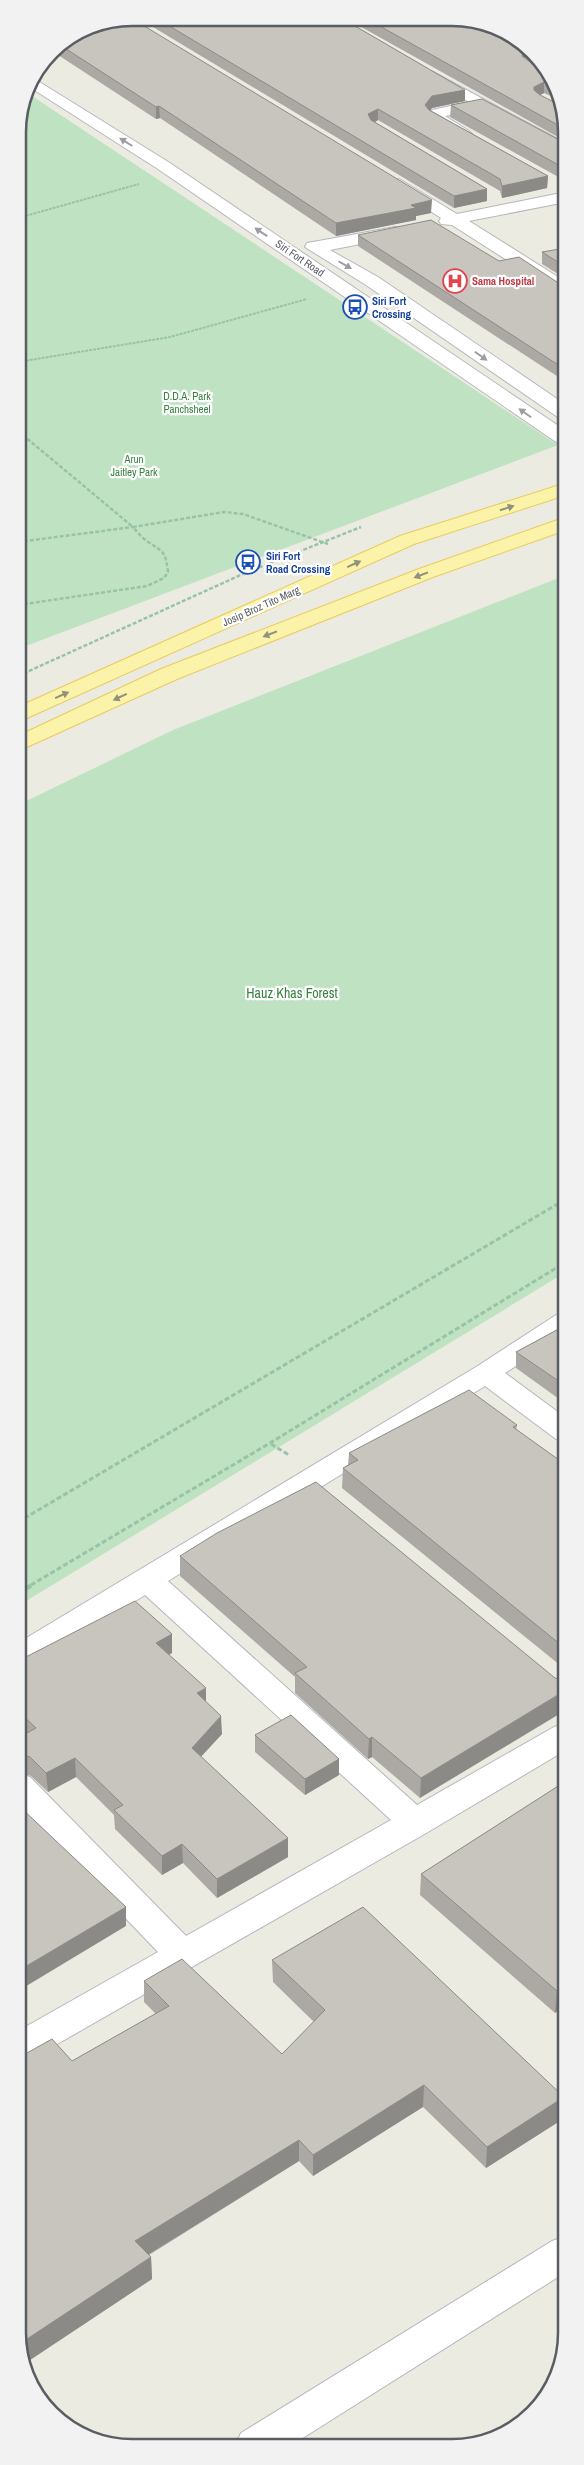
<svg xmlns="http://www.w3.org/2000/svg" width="584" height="2465" viewBox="0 0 584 2465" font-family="'Archivo Narrow',sans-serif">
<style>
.green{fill:#bfe3c2}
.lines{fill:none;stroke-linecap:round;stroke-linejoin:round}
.minor-casing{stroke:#b5b7bc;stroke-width:2}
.major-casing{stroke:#e9cc5e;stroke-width:2}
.path-far3{stroke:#99c3a8;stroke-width:2;stroke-dasharray:3 1;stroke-linecap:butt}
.path-far2{stroke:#99c3a8;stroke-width:2.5;stroke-dasharray:4 2;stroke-linecap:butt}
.path-far1{stroke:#99c3a8;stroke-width:3;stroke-dasharray:5 2.5;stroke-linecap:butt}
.path{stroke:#99c3a8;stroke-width:4.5;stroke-dasharray:6 3;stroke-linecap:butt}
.minor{fill:#fff;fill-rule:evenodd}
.major{fill:#faf3a9;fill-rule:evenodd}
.wall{fill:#aca9a4}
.shaded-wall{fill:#8c8a86}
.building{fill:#c8c5bf;stroke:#8c8a86}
.oneway{fill:#9c9ea1}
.oneway2{fill:#92927b}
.labels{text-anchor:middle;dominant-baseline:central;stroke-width:4.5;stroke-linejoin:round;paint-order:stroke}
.far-street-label{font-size:11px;fill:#5a5d62;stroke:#fff}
.far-health-label{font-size:11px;font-weight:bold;fill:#be3a42;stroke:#fff;text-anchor:start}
.far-transit-label{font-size:11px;font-weight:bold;fill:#164399;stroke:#fff;text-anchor:start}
.far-park-label{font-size:11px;fill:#398242;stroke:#fff}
.park-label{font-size:14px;fill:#398242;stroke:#fff}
.rim{fill:none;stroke:#5a5d62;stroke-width:2.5}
</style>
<rect width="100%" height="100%" fill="#ecebe2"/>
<g class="green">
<path d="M26,92L558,445L18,649V125Z"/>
<path d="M566,575V1272L18,1606V805L173,730Z"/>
</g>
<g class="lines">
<g class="minor-casing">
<g id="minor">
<path d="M537,56L541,64L538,65L543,69L549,81L542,80L523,67L526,60Z"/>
<path d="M433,72L565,143V154L482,109L445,116L469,131L472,134L464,139L430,120L427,117L432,110L469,102L428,79L426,76L428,73Z"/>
<path d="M33,78L170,163L566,431V446L559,444L158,169L28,86Z"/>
<path d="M399,179L457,214L566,192V202L469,221L566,282V295L560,294L452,225L441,224L439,221L441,218L393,187L391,184Z"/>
<path d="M395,227L401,228L403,232L401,236L330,250L378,277L566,405V419L559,418L366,285L305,247L307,243L313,242Z"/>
<path d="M566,1312V1334L505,1373L566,1418V1441L556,1439L485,1386L168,1581L417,1805L554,1727L566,1723V1750L428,1832L31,2059L18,2063V2031L158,1952L18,1806V1773L30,1777L186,1936L391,1820L145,1595L29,1666L18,1669V1643L476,1367L556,1315Z"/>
<path d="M566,2236V2272L290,2446H235L241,2433L552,2241Z"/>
</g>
</g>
<g class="major-casing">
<g id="major">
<path d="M566,483V495L414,544L18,722V707L400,536Z"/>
<path d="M566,517V530L433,577L177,679L18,751V736L161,669L419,569Z"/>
</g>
</g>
<g class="path-far3">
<path d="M18,218L139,184"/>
<path d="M18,362L170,337L307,299"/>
</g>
<g class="path-far2">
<path d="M18,431L133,527"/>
<path d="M18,542L133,527"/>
<path d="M18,605L147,586L164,578L168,572C165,550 164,553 147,541C142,538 137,532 133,527L224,512L243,514L328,544"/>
<path d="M18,676L245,573L361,527"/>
</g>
<g class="path-far1">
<path d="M271,1444L289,1455"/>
<path d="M18,1522L566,1199"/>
<path d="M31,1585L270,1443L566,1262"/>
</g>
<path class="path" d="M18,1593L34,1584"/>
<use href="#minor" class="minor"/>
<use href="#major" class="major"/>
</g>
<g class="wall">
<path d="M138,18L343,19L465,90V101L432,108L430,110L548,176L547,188L502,198L500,191L378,120L375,122L487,189V201L454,208Z"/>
<path d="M347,19L474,20L525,59L541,70H544L557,99L544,93L540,95L565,117V141Z"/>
<path d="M89,26L431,213L416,216V220L336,236L160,118L156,119L52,51Z"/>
<path d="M451,105L565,143L566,188L563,187V181L562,179L450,117Z"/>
<path d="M358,235L499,261L560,284L566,285V382L358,246Z"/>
<path d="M566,248V279L542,264V252Z"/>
<path d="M566,1325V1404L516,1368V1352Z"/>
<path d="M517,1425L516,1430L566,1465V1670L342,1488L343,1468L348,1465L349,1453Z"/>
<path d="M180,1556L555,1678L420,1798L372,1757L368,1759L295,1693V1677L180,1576Z"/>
<path d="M172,1634V1653L169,1655L206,1702L222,1734L201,1757L288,1857L217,1898L183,1863L162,1875L115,1829L114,1815L76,1777L48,1792L31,1776L18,1772V1738L24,1735L18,1729V1661Z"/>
<path d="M255,1735L339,1759V1775L305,1795L255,1752Z"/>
<path d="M566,1781V2005L555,2013L420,1895L421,1874Z"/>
<path d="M272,1960L564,2097L563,2119L486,2168L423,2107L313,2176L299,2161L149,2255L151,2257L152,2279L30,2360L32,2376L19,2348L72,2061L156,2014L144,2002V1981L282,2054L314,2022L273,1982Z"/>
</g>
<g class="shaded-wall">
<path d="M525,49L535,55L525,58L521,68L522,56Z"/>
<path d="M544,82V93L534,98V87Z"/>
<path d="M465,90V101L432,108L425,117V105L432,96Z"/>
<path d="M159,106L160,118L156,119V107Z"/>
<path d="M378,109V120L368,126V114Z"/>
<path d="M548,176L547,188L502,198V186Z"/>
<path d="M487,189V201L454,208V196Z"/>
<path d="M432,200L431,213L416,216V220L336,236V223L411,205Z"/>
<path d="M172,1634V1653L156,1661V1643Z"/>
<path d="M206,1688V1707L197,1693Z"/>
<path d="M566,1690V1710L420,1798L421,1778Z"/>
<path d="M221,1716L222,1734L192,1766V1748Z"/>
<path d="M372,1737V1757L368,1759L369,1739Z"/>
<path d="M75,1758L76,1777L48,1792L46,1773Z"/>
<path d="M339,1759V1775L305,1795V1779Z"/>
<path d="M288,1838V1857L217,1898V1879Z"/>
<path d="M182,1844L183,1863L162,1875V1856Z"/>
<path d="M126,1907V1926L18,1991V1971Z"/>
<path d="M566,1985V2005L555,2013L557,1991Z"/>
<path d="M424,2085L423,2107L313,2176V2155Z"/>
<path d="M564,2097L563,2119L486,2168L487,2147Z"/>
<path d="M299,2140V2161L136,2262L135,2241Z"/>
<path d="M151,2257L152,2279L30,2360L32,2376L21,2354V2343Z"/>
</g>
<g class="building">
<path d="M131,18L432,200L411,205L416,208L336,223L159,106L156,107L60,45L89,26Z"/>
<path d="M156,18L343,19L465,90L432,96L425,105L429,110L548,176L502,186L500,179L378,109L368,114L371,120L487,189L454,196Z"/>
<path d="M367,19L474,20L525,49L522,56L541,70H544L551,84L544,82L534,87V90L540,95L556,103H559L565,117V129Z"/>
<path d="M482,99L565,143L566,176L564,175L565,171L562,167L451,105Z"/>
<path d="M431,220L499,261L519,257L560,284L566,285V292L563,293L566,295V370L358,235Z"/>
<path d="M566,248V267L542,252Z"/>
<path d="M566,1325V1386L516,1352Z"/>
<path d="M469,1390L517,1425L513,1427L566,1465V1649L343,1468L358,1460L349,1453Z"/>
<path d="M316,1482L555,1678L566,1681V1690L421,1778L372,1737L369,1739L295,1673L307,1667L180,1556L217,1533Z"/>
<path d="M135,1601L172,1634L156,1643L206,1688L197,1693L221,1716L192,1748L288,1838L217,1879L182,1844L162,1856L114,1810L123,1805L75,1758L46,1773L30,1757L18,1753V1738L36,1728L18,1711V1661Z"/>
<path d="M291,1715L339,1759L305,1779L255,1735Z"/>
<path d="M566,1781V1985L557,1991L421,1874Z"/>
<path d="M18,1805L126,1907L18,1971Z"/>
<path d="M363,1907L564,2097L487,2147L424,2085L313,2155L299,2140L135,2241L151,2257L21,2343L30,2355L24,2359L19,2348L18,2058L52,2039L72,2061L169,2006L144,1981L182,1959L282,2054L325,2010L272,1960Z"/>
</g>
<defs><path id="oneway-solid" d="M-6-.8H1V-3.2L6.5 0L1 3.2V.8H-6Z" transform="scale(1.25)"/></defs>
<g class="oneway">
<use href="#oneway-solid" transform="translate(126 142) rotate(-148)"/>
<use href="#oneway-solid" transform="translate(261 232) rotate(-146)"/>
<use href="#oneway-solid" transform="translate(345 265) rotate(30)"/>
<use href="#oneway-solid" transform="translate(481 356) rotate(35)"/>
<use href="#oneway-solid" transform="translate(525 413) rotate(-145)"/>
</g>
<g class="oneway2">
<use href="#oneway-solid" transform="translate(507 508) rotate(-18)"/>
<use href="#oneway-solid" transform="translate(354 564) rotate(-24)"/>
<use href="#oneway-solid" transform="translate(421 575) rotate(159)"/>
<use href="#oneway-solid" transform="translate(270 634) rotate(159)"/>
<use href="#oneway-solid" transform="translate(62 695) rotate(-24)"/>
<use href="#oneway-solid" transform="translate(120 697) rotate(155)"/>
</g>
<defs>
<g id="hospital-ring" transform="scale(1.25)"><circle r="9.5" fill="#fff" stroke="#e0444e" stroke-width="1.5"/><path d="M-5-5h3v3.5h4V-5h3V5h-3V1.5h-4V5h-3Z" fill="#e0444e"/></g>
<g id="bus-ring" transform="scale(1.25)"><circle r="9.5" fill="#fff" stroke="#1a4fb4" stroke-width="1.5"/><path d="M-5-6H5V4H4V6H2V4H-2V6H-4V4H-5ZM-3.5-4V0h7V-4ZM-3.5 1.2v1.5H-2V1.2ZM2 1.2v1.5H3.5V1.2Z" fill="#1a4fb4"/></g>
</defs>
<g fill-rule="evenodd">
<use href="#hospital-ring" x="455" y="281"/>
<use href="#bus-ring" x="355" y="307"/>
<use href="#bus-ring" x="248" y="562"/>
</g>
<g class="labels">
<g class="far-street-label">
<text transform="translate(300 258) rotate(34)">Siri Fort Road</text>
<text transform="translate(261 606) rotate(-24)">Josip Broz Tito Marg</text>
</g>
<g class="far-health-label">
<text x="472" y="281">Sama Hospital</text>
</g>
<g class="far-transit-label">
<text x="372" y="301">Siri Fort<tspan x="372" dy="13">Crossing</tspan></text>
<text x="266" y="556">Siri Fort<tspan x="266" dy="13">Road Crossing</tspan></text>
</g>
<g class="far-park-label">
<text x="187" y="396">D.D.A. Park<tspan x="187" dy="13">Panchsheel</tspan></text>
<text x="134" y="459">Arun<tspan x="134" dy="13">Jaitley Park</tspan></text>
</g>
<g class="park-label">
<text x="292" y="993">Hauz Khas Forest</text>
</g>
</g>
<path d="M0 0H584V2465H0ZM132 26H452A106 106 0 0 1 558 132V2333A106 106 0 0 1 452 2439H132A106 106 0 0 1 26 2333V132A106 106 0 0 1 132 26Z" fill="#f2f2f2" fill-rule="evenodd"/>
<path class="rim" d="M132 26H452A106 106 0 0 1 558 132V2333A106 106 0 0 1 452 2439H132A106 106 0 0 1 26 2333V132A106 106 0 0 1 132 26Z"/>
</svg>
